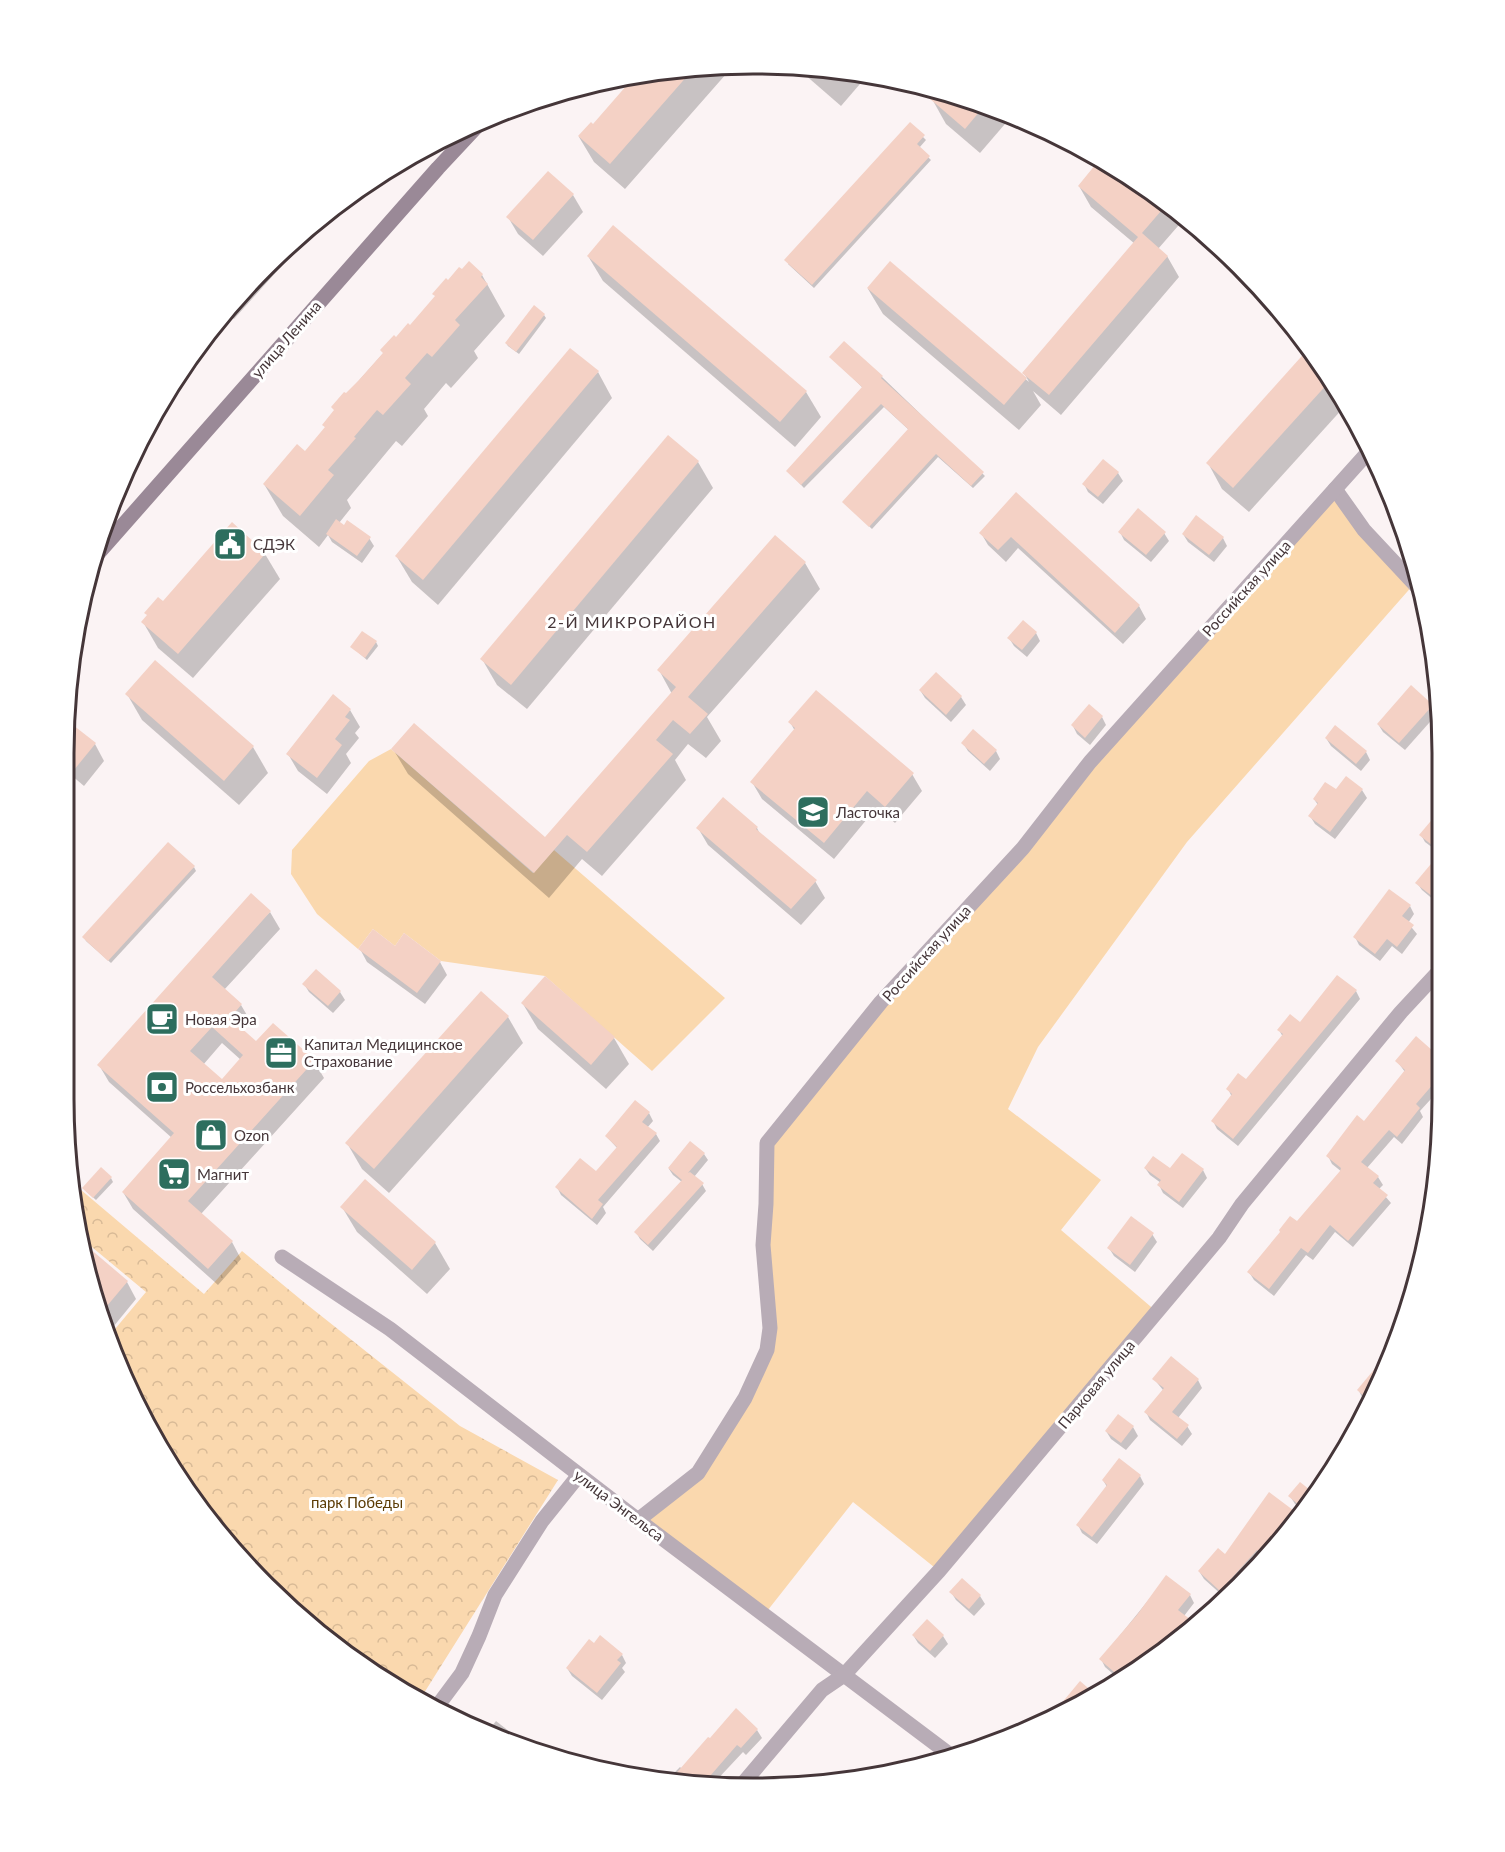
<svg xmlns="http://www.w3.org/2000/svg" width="1505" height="1852" viewBox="0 0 1505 1852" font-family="Lato,sans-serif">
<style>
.green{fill:#fad8ae}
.park{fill:url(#park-crowns)}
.shadow{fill:#0003;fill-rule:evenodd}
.building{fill:#f4d1c5;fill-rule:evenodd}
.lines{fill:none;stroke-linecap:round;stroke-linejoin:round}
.street{stroke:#b8acb6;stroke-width:15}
.secondary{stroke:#9a8997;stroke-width:15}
.labels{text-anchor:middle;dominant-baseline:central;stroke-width:6;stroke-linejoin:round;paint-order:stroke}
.street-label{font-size:15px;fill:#453639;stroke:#fff}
.poi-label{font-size:15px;fill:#453639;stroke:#fff;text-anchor:start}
.park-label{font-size:15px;fill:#5c3c05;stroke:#fff}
.neighbourhood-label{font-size:16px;letter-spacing:1.5px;fill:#453639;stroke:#fff}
.rim{fill:none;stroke:#453639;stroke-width:3}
</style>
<defs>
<pattern id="park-crowns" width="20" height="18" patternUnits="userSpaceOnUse" patternTransform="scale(1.5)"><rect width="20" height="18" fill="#fad8ae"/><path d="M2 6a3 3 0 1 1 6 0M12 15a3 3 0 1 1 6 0" fill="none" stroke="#d8ba96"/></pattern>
</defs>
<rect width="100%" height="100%" fill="#fbf3f4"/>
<g class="green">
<path d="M1335,489L1414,584L1187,842L1038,1047L1008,1109L1101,1180L1061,1230L1157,1312L939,1571L853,1502L764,1615L638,1520L698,1473L767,1350V1143Z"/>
<path d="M391,749L533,873L554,850L725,998L652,1071L545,976L441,961L404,933L395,946L373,929L358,949L317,914L291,874L292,850L369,761Z"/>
</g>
<path class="park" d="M74,1184L204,1294L242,1251L305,1303L460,1426L558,1480L419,1701L407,1696L265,1587L155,1444L110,1335L146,1292L81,1238Z"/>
<g class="shadow">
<path d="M707,65H734L625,189L594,162L579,137L593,126L628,87L624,81L628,78Z"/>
<path d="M796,67L842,69L865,74L866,77L841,106Z"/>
<path d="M932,99H974L1011,117L980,153L946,124Z"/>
<path d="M910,124L926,140L919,148L931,160L814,288L788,264Z"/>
<path d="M1079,186L1138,193L1143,188L1185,218L1158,249L1167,256L1179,277L1061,415L1033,391L1041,405L1019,430L883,314L868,289L890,263L1029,382L1024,373L1135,244L1091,207Z"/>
<path d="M573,195L583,212L543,256L518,234L508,217Z"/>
<path d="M340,201L234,319L225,311L234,298Z"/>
<path d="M588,256L806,392L821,417L795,447L603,281Z"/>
<path d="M469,263L482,275L505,316L474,351L478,358L451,388L446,383L424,409L428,416L402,446L396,441L347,500L351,508L339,523L369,538L374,546L362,563L332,542L328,535L319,547L283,516L264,484L305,453L326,429L324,425L346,395L396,339L410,327L449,282Z"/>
<path d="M544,315L546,318L519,354L508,346L506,343Z"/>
<path d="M1310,350L1345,406L1249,512L1222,489L1208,463Z"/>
<path d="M831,357L882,377L985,476L973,488L938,457L872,529L844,502L909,430L884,407L804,488L788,471L863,388Z"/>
<path d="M598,372L612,398L438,605L412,582L397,557Z"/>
<path d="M669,437L698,462L713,488L527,709L497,685L482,659Z"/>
<path d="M1103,461L1118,473L1123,481L1103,504L1088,492L1084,484Z"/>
<path d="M1016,494L1139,606L1146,619L1123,644L1018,548L1006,562L988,545L981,533Z"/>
<path d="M1120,532L1164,533L1169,541L1151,562L1124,540Z"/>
<path d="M1183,534L1223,538L1227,546L1214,562L1188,542Z"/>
<path d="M775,537L805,563L820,589L707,717L721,741L706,758L688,744L675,760L686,780L602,876L582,859L549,898L408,774L393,749L545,840L672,694L659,670Z"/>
<path d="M265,554L280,579L193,678L158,648L143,622L163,603Z"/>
<path d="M1036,633L1040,641L1027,657L1014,646L1009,638Z"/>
<path d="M376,642L378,646L367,660L352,647Z"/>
<path d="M920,690L961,697L966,705L951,722L925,698Z"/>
<path d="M127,694L253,747L268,773L239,805L142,720Z"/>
<path d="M1432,706L1437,714L1405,750L1383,732L1378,724Z"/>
<path d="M350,710L360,727L355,733L359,738L346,754L351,763L327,794L298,771L288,754Z"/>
<path d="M1102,717L1106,725L1090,745L1077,734L1073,726Z"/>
<path d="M790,722L912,774L922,791L895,823L877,807L834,859L762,799L752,782L795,731Z"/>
<path d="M64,725L95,744L104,761L84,786L64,769Z"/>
<path d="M1326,738L1366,752L1370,760L1361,771L1331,746Z"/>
<path d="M963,743L996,751L1000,759L990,771L968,751Z"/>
<path d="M1362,790L1367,798L1335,839L1315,824L1310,816L1318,805L1314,799L1336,792Z"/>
<path d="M1441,809V906L1422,890L1417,883L1441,854L1425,842L1421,835Z"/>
<path d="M64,824L73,840L64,852Z"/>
<path d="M698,828H757L760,834L815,881L825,898L801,925L708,845Z"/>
<path d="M194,867L196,871L111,963L86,941L84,937Z"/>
<path d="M1410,906L1414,914L1408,923L1417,934L1402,954L1392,946L1380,961L1359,945L1355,937Z"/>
<path d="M270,912L280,929L224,990L241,1005L251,1022L243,1031L257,1043L314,1061L324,1078L201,1214L232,1242L241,1259L218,1285L133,1209L123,1192L172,1138L109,1082L99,1065ZM222,1043L241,1060L222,1082L203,1065Z"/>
<path d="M395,948L440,962L447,975L425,1004L367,962L360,949Z"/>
<path d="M1337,977L1356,991L1360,999L1238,1146L1217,1129L1213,1121L1232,1097L1228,1089L1246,1082L1283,1037L1279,1030L1300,1025Z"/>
<path d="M304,984L340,992L345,1000L333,1013L309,992Z"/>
<path d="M481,993L508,1017L523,1043L389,1193L362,1169L347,1143Z"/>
<path d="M523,1004L614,1038L629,1064L606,1089L538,1029Z"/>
<path d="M1441,1060V1088L1420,1111L1423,1117L1402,1144L1394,1137L1367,1168L1378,1177L1383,1185L1379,1189L1391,1203L1353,1247L1335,1232L1313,1260L1306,1255L1274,1296L1254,1280L1249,1272L1297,1223L1342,1172L1332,1164L1328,1156L1364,1123L1405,1072L1397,1061Z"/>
<path d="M649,1113L653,1121L647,1128L656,1134L660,1141L603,1207L606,1213L597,1225L561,1195L557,1187L596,1173L618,1149L607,1137Z"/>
<path d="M704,1154L708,1160L694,1177L702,1184L706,1191L653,1251L640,1239L636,1232L682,1182L673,1175L669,1169Z"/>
<path d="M1145,1168L1171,1171L1203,1170L1207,1178L1183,1208L1163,1193L1159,1185L1161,1183L1150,1175Z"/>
<path d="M111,1178L113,1182L96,1200L86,1191Z"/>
<path d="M342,1207L435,1243L450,1269L427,1294L357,1232Z"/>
<path d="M1152,1234L1157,1242L1135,1272L1114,1256L1109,1248Z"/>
<path d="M87,1249L127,1282L136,1299L109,1332L86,1278L83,1254Z"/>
<path d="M1397,1334L1371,1404V1405L1363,1399L1359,1391L1374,1373L1373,1371L1384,1356L1383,1353Z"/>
<path d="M1154,1379L1198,1380L1202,1388L1178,1418L1187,1426L1192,1434L1182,1446L1150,1420L1146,1412L1163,1390Z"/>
<path d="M1118,1416L1133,1427L1138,1436L1126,1450L1111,1439L1106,1431Z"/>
<path d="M1140,1476L1144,1484L1097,1544L1082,1533L1078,1525L1107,1487L1103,1480Z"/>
<path d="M1300,1484L1314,1496L1304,1512L1295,1504L1290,1496Z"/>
<path d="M1291,1511L1296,1519L1280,1539L1223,1596L1204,1579L1199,1571L1225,1557Z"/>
<path d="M1167,1577L1190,1595L1194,1603L1184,1616L1193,1626L1173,1646L1119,1679L1105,1667L1101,1659Z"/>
<path d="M951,1592L980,1596L985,1604L974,1616L956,1600Z"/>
<path d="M913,1635L943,1636L948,1644L935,1658L918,1643Z"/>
<path d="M622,1655L626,1663L622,1668L625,1672L602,1700L572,1676L567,1668Z"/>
<path d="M496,1721L525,1744L526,1746L489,1730Z"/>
<path d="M757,1730L762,1738L746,1755L743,1752L713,1784L669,1778L680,1767L682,1769Z"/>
<path d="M805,1777L810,1781L800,1783Z"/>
</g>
<g class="building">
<path d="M696,66L610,164L578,136L591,122L593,124L627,85L620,79Z"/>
<path d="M915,86L974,99L985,105L965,129Z"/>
<path d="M910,122L925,135L917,144L930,156L812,285L784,260Z"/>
<path d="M1100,159L1161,211L1142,233L1168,256L1049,395L1022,373L1138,237L1078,186Z"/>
<path d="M548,171L574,194L533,240L506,217Z"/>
<path d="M613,225L807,391L780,422L587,256Z"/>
<path d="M469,261L483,274L481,277L488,284L455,320L460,325L432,357L427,353L405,378L411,384L383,415L377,410L354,437L356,438L328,470L334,475L300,516L263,484L297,444L305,451L325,427L322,425L334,410L331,407L344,392L346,393L359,380L383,353L380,350L394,335L396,337L408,323L410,325L435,296L432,294L446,278L448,280L459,267L462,269Z"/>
<path d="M890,261L1027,378L1004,405L867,288Z"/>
<path d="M534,305L545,314L516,352L505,343Z"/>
<path d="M844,341L883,376L881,378L984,472L971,486L936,454L869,527L842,502L908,429L881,404L801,485L786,471L862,387L829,357Z"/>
<path d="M570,348L599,371L423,580L395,556Z"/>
<path d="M1309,348L1330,381L1233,488L1206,463Z"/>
<path d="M668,435L699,461L511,685L480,659Z"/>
<path d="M1103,459L1119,472L1098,497L1082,484Z"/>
<path d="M1016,492L1140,605L1115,633L1011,537L998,550L979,533Z"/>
<path d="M1138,508L1166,532L1146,555L1118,532Z"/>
<path d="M1196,515L1224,537L1209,555L1182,534Z"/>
<path d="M336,519L344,525L347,520L371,537L357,556L326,534Z"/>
<path d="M232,522L266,553L178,654L141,622L147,615L144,613L158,597L163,601Z"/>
<path d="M775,535L806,562L688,697L708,714L690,734L673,720L656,740L673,754L587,852L567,835L534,873L391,749L414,723L545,837L676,687L657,670Z"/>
<path d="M1023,620L1037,632L1022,650L1007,638Z"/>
<path d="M362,631L377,641L365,658L350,647Z"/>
<path d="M155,660L254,746L224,781L125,694Z"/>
<path d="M936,672L962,696L946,715L919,690Z"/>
<path d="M1411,685L1433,705L1399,743L1377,724Z"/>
<path d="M816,690L914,773L885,807L867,791L824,843L750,782L795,728L788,722Z"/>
<path d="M333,694L351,709L345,717L350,720L335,739L342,745L317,778L286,754Z"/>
<path d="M1089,704L1103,716L1085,738L1071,725Z"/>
<path d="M64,718L96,743L74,770L64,762Z"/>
<path d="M1335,725L1367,751L1356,764L1325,738Z"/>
<path d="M973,729L997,750L984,764L961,743Z"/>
<path d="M1346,776L1363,789L1330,832L1308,816L1318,803L1313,799L1325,782L1336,789Z"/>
<path d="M723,797L758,827L756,829L817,880L791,909L696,828Z"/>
<path d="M1441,809V852L1419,835Z"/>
<path d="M168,842L195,866L108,961L82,937Z"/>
<path d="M1441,852V903L1415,883Z"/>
<path d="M1389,889L1411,905L1402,916L1414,925L1397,947L1387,939L1375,954L1353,937Z"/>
<path d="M251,893L271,911L212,977L242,1004L230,1018L256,1041L273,1023L315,1060L188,1201L233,1241L208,1269L122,1192L174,1133L97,1065ZM212,1027L243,1055L222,1079L190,1051Z"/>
<path d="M373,929L395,946L404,933L441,961L417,993L358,949Z"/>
<path d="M316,969L341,991L328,1006L302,984Z"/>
<path d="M1337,975L1357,990L1233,1139L1211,1121L1232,1094L1226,1089L1238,1073L1246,1079L1283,1034L1277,1030L1290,1014L1300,1022Z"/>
<path d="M545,976L615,1037L591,1065L521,1003Z"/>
<path d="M481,991L509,1016L374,1169L345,1143Z"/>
<path d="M1416,1036L1441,1058V1075L1416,1104L1420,1108L1397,1137L1389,1130L1361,1162L1379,1176L1373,1183L1388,1195L1348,1241L1330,1225L1308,1253L1301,1248L1269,1289L1247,1272L1280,1232L1279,1230L1290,1216L1297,1221L1340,1171L1341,1168L1326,1156L1357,1115L1364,1121L1405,1070L1395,1061Z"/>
<path d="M635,1100L650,1112L642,1122L657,1133L598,1200L603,1204L592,1219L555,1187L580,1158L596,1171L617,1147L605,1136Z"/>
<path d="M690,1141L705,1153L688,1173L690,1172L704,1183L648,1245L634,1232L682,1180L668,1168Z"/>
<path d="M1182,1153L1204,1169L1179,1202L1157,1185L1161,1180L1144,1168L1153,1156L1170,1168Z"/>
<path d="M101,1167L112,1177L93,1198L82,1188Z"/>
<path d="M365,1179L436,1242L412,1270L340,1207Z"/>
<path d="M1131,1216L1154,1233L1130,1265L1107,1248Z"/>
<path d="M82,1242L128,1281L101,1313L86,1278Z"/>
<path d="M1387,1354L1389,1355L1372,1403L1357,1390Z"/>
<path d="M1171,1356L1199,1379L1172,1412L1189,1425L1177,1439L1144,1412L1164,1388L1152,1379Z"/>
<path d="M1118,1414L1134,1426L1121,1443L1105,1431Z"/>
<path d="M1119,1458L1141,1475L1092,1537L1076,1525L1107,1485L1102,1480Z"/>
<path d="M1300,1482L1315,1494L1305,1510L1288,1496Z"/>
<path d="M1269,1492L1293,1510L1259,1552L1257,1550L1220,1591L1198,1571L1218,1548L1225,1554Z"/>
<path d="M1166,1575L1191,1594L1178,1610L1191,1620L1168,1649L1121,1678L1099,1659L1137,1615Z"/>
<path d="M962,1578L981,1595L969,1609L949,1592Z"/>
<path d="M927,1619L944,1635L930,1651L912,1635Z"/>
<path d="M600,1635L623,1654L617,1660L621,1663L597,1693L566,1668L589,1639L594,1643Z"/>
<path d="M1080,1681L1095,1694L1058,1718L1046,1722Z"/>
<path d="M736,1708L758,1729L741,1748L737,1745L704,1783L672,1778L708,1737L710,1738Z"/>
</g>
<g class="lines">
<g class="street">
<path d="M1335,489L1364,530L1421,591"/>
<path d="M282,1257L390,1329L638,1520L953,1757"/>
<path d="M638,1520L698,1473L745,1398L767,1350L770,1328L763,1245L766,1204L767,1143L881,1002L1023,848L1090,762L1371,449"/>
<path d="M436,1708L462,1673L479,1636L495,1595L542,1521L579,1475"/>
<path d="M740,1787L822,1690L844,1675L939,1571L1219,1238L1242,1204L1401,1012L1441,969"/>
</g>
<path class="secondary" d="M94,558L438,168L481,122"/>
</g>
<defs>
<g id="civic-square" transform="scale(1.725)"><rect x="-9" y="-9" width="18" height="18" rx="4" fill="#2d6e5e" stroke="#fff"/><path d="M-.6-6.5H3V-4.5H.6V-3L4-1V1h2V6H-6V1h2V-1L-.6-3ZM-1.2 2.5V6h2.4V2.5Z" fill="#fff"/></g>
<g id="school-square" transform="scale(1.725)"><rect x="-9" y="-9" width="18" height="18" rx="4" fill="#2d6e5e" stroke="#fff"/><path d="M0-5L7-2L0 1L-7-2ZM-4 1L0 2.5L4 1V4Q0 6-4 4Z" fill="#fff"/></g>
<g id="cafe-square" transform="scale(1.725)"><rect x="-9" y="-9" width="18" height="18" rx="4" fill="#2d6e5e" stroke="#fff"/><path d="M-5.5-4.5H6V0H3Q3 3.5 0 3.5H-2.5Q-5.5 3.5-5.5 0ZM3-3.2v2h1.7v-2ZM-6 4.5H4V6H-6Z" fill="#fff"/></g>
<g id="office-square" transform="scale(1.725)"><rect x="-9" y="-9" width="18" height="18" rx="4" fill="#2d6e5e" stroke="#fff"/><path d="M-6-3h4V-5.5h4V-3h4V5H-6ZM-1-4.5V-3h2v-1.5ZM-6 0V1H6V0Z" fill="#fff"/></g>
<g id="bank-square" transform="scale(1.725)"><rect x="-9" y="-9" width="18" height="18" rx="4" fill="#2d6e5e" stroke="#fff"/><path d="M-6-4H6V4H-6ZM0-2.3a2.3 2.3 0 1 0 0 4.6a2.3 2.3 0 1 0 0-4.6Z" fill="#fff"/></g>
<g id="shop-square" transform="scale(1.725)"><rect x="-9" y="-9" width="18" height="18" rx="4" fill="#2d6e5e" stroke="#fff"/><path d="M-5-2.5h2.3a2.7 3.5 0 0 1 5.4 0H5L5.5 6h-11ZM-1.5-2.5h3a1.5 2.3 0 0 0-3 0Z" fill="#fff"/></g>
<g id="supermarket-square" transform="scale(1.725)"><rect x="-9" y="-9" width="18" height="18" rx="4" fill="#2d6e5e" stroke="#fff"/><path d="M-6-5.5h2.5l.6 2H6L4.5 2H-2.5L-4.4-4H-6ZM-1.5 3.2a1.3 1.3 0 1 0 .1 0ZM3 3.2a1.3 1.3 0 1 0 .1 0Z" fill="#fff"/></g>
</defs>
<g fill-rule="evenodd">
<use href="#civic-square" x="230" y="544"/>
<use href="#school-square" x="813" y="812"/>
<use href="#cafe-square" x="162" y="1019"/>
<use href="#office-square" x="281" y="1053"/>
<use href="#bank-square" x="162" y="1087"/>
<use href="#shop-square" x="211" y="1135"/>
<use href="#supermarket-square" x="174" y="1174"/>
</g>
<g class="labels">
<g class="street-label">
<text transform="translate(286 339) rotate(-49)">улица Ленина</text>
<text transform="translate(1246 588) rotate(-48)">Российская улица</text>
<text transform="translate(926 953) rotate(-48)">Российская улица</text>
<text transform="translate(1096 1384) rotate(-50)">Парковая улица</text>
<text transform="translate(619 1505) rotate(37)">улица Энгельса</text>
</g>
<g class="poi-label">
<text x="253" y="544">СДЭК</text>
<text x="836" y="812">Ласточка</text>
<text x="185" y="1019">Новая Эра</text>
<text x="304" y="1044">Капитал Медицинское<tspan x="304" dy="17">Страхование</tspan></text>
<text x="185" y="1087">Россельхозбанк</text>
<text x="234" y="1135">Ozon</text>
<text x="197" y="1174">Магнит</text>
</g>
<g class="park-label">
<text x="357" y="1502">парк Победы</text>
</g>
<g class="neighbourhood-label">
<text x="632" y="621">2-Й МИКРОРАЙОН</text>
</g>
</g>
<path d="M0 0H1505V1852H0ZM753 74H753A679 679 0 0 1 1432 753V1099A679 679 0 0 1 753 1778H753A679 679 0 0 1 74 1099V753A679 679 0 0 1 753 74Z" fill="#fff" fill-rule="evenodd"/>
<path class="rim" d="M753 74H753A679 679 0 0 1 1432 753V1099A679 679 0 0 1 753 1778H753A679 679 0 0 1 74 1099V753A679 679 0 0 1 753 74Z"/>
</svg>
